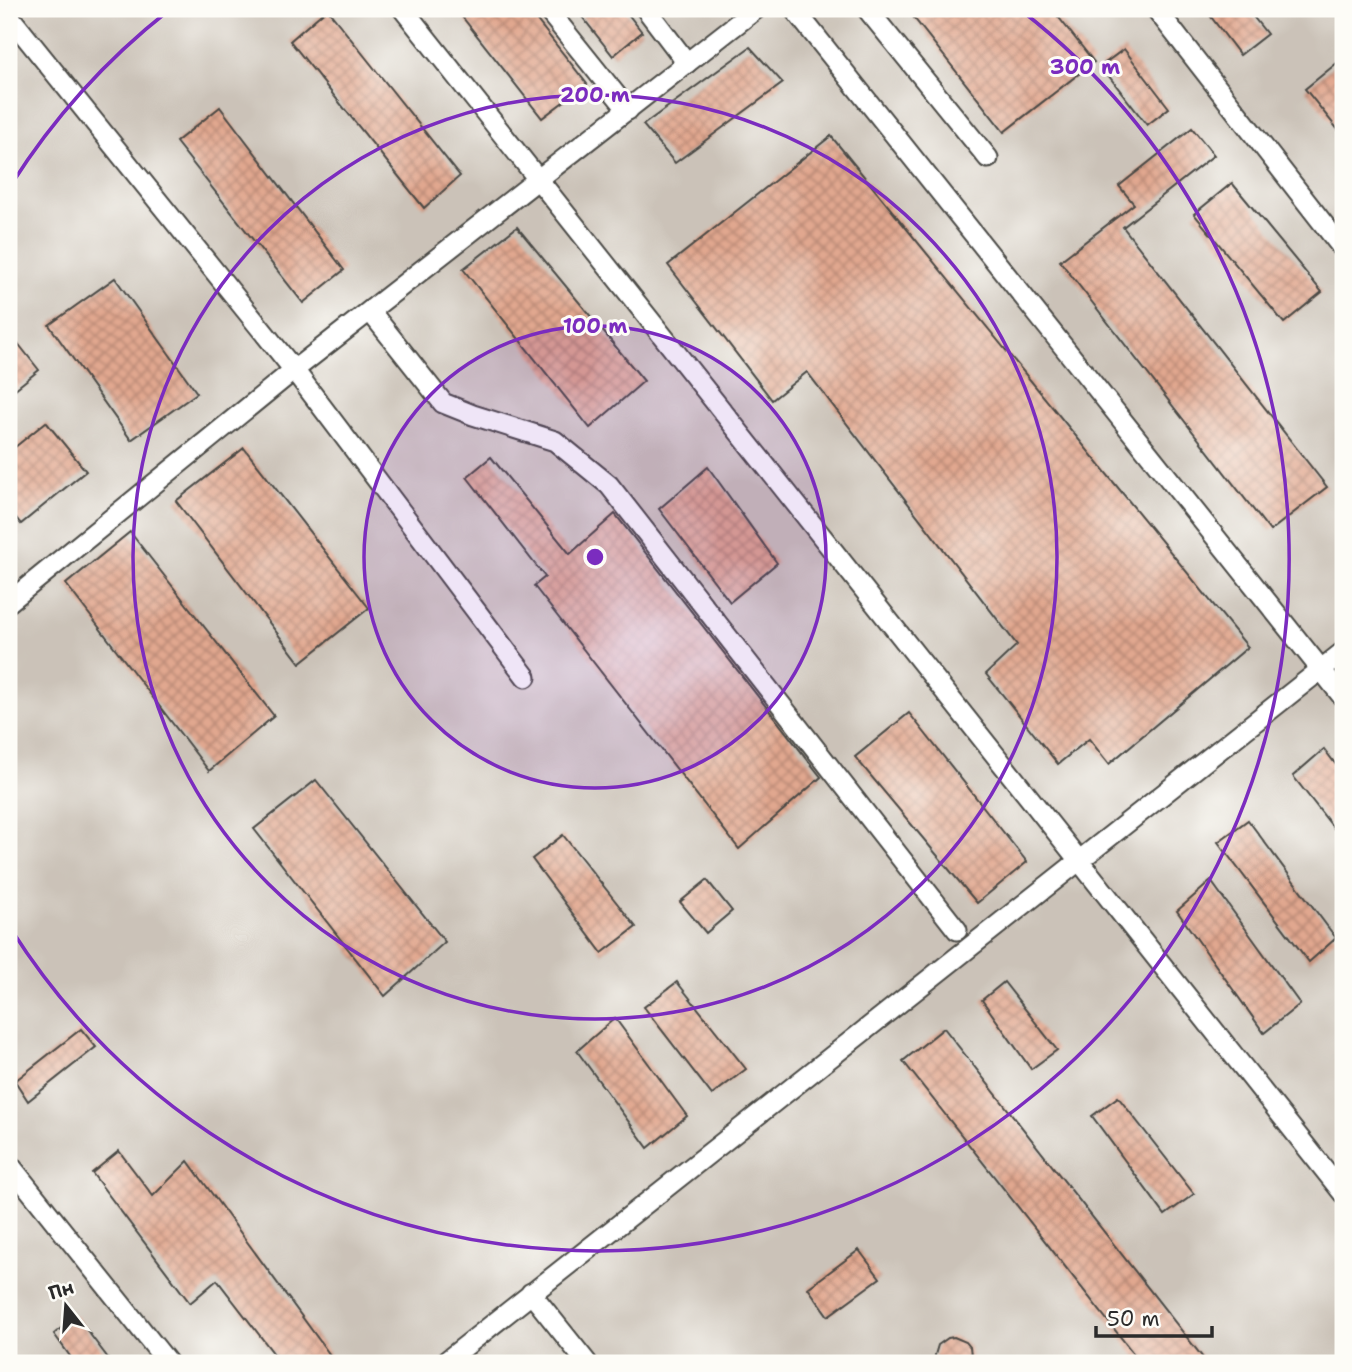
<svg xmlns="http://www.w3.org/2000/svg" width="1352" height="1372" viewBox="0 0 1352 1372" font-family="'Shantell Sans',sans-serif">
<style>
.industrial{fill:#cbc2b8}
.building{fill:url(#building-cross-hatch)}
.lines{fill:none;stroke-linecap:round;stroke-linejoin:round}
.minor-casing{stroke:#494844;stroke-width:23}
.minor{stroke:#fff;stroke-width:19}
.ring{fill:none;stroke:#7b2cbf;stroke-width:3.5}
.centre{fill:#7b2cbf;stroke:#fdfcf7;stroke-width:3.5}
.ring-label{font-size:21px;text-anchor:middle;font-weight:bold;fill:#7b2cbf;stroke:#fdfcf7;stroke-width:6;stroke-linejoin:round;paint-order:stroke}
</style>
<defs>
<pattern id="building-cross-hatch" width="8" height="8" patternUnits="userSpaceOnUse" patternTransform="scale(1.75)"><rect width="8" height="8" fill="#e1a78f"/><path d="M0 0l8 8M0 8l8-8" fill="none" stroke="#b78875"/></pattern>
</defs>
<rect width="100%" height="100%" fill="#fdfcf7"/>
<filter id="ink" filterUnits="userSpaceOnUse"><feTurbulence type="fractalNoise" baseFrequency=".0143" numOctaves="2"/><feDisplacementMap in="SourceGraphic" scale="14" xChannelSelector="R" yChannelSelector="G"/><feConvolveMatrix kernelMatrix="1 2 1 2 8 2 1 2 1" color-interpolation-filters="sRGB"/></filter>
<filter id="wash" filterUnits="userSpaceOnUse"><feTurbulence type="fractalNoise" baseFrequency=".00686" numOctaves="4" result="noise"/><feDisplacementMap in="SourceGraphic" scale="28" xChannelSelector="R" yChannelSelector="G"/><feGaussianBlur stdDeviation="1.57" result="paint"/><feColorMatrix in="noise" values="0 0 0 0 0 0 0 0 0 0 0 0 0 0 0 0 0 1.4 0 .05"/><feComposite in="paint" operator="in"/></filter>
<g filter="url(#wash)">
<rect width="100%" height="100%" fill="#f2e9d0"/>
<rect class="industrial" x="9" y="9" width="1334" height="1354"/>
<g id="blocks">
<g class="building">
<path d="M327,9L460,176L424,208L290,41Z"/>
<path d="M456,9H528L587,84L542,118Z"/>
<path d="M576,9H624L642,32L613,56Z"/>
<path d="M907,9H1052L1094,62L1004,132Z"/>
<path d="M1205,9H1247L1267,34L1240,55Z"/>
<path d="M750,47L783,83L675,163L643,125Z"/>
<path d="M1124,49L1169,108L1147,125L1101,66Z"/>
<path d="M1343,58V136L1305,89Z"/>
<path d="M220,107L344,270L303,303L176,142Z"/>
<path d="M1192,128L1214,155L1123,227L1327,487L1270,531L1060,261L1134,204L1119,186Z"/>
<path d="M831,136L1248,647L1109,764L1089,739L1058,764L986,674L1017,645L807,372L772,400L668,265Z"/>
<path d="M1232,183L1322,292L1284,323L1194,214Z"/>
<path d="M517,227L644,381L590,428L463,269Z"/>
<path d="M115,278L197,393L131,440L49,325Z"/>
<path d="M9,332L39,370L9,394Z"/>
<path d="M46,422L86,471L21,524L9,509V452Z"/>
<path d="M244,448L369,608L300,663L176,501Z"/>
<path d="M491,457L570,554L615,514L821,777L739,849L534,586L545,577L467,477Z"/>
<path d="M708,467L777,563L730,602L659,509Z"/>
<path d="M130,532L274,716L209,771L66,584Z"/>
<path d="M909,713L1027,862L977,903L855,757Z"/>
<path d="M1324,749L1343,774V840L1293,776Z"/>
<path d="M316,780L445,942L385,996L254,829Z"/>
<path d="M1248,820L1336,938L1309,962L1218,842Z"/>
<path d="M563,835L636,927L602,953L532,859Z"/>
<path d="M707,880L732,911L706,933L680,902Z"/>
<path d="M1211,881L1300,1004L1264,1033L1177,911Z"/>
<path d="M677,982L746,1069L712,1095L644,1007Z"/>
<path d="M1004,982L1057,1050L1031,1069L982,1000Z"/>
<path d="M615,1018L687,1116L648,1148L577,1051Z"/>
<path d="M944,1028L1207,1363H1141L903,1061Z"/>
<path d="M81,1029L96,1047L28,1101L15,1081Z"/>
<path d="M1118,1097L1194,1194L1165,1215L1092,1116Z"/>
<path d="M119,1151L153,1196L188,1161L330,1355L320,1363H281L217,1280L190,1303L92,1173Z"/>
<path d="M859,1250L880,1278L828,1316L808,1288Z"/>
<path d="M76,1316L108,1358L102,1363H75L54,1334Z"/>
<path d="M954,1337L966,1342L970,1347L972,1363H936L935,1355L938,1345L948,1338Z"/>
</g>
</g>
</g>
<g filter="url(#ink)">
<use href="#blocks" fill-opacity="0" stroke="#494844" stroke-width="2"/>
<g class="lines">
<g class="minor-casing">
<g id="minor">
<path d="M403,9L1343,1193"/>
<path d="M547,9L628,110"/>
<path d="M646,9L687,63"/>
<path d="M794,9L1343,697"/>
<path d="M867,9L988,158"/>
<path d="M1156,9L1343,249"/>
<path d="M9,16L294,370L526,677"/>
<path d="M370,311L443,403L473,415L555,441L609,485L957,930"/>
<path d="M9,602L294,370L756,9"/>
<path d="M9,1164L168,1363"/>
<path d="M531,1293L587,1363"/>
<path d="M444,1363L1343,652"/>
</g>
</g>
<use href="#minor" class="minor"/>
</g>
</g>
<circle cx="595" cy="557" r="231" fill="#7b2cbf" fill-opacity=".12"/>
<g class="ring">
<circle cx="595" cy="557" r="231"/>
<circle cx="595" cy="557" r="462"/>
<path d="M11 185A693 693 0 0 1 168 11M1022 11A693 693 0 1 1 11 929"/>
</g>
<circle cx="595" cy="557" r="10" class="centre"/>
<g class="ring-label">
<text x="1085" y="74">300 m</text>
<text x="595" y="102">200 m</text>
<text x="595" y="333">100 m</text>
</g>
<rect width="1352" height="1372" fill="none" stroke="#fdfcf7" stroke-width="35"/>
<g transform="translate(66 1306) rotate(343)" stroke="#fdfcf7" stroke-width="5" paint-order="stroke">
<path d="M0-5L12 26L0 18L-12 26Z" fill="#2b2b2b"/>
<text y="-10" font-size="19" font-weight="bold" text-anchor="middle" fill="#2b2b2b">Пн</text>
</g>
<path d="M1096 1326v10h116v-10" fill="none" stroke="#2b2b2b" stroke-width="3.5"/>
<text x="1107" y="1326" font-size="21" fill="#2b2b2b" stroke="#fdfcf7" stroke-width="5" paint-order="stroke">50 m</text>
</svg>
